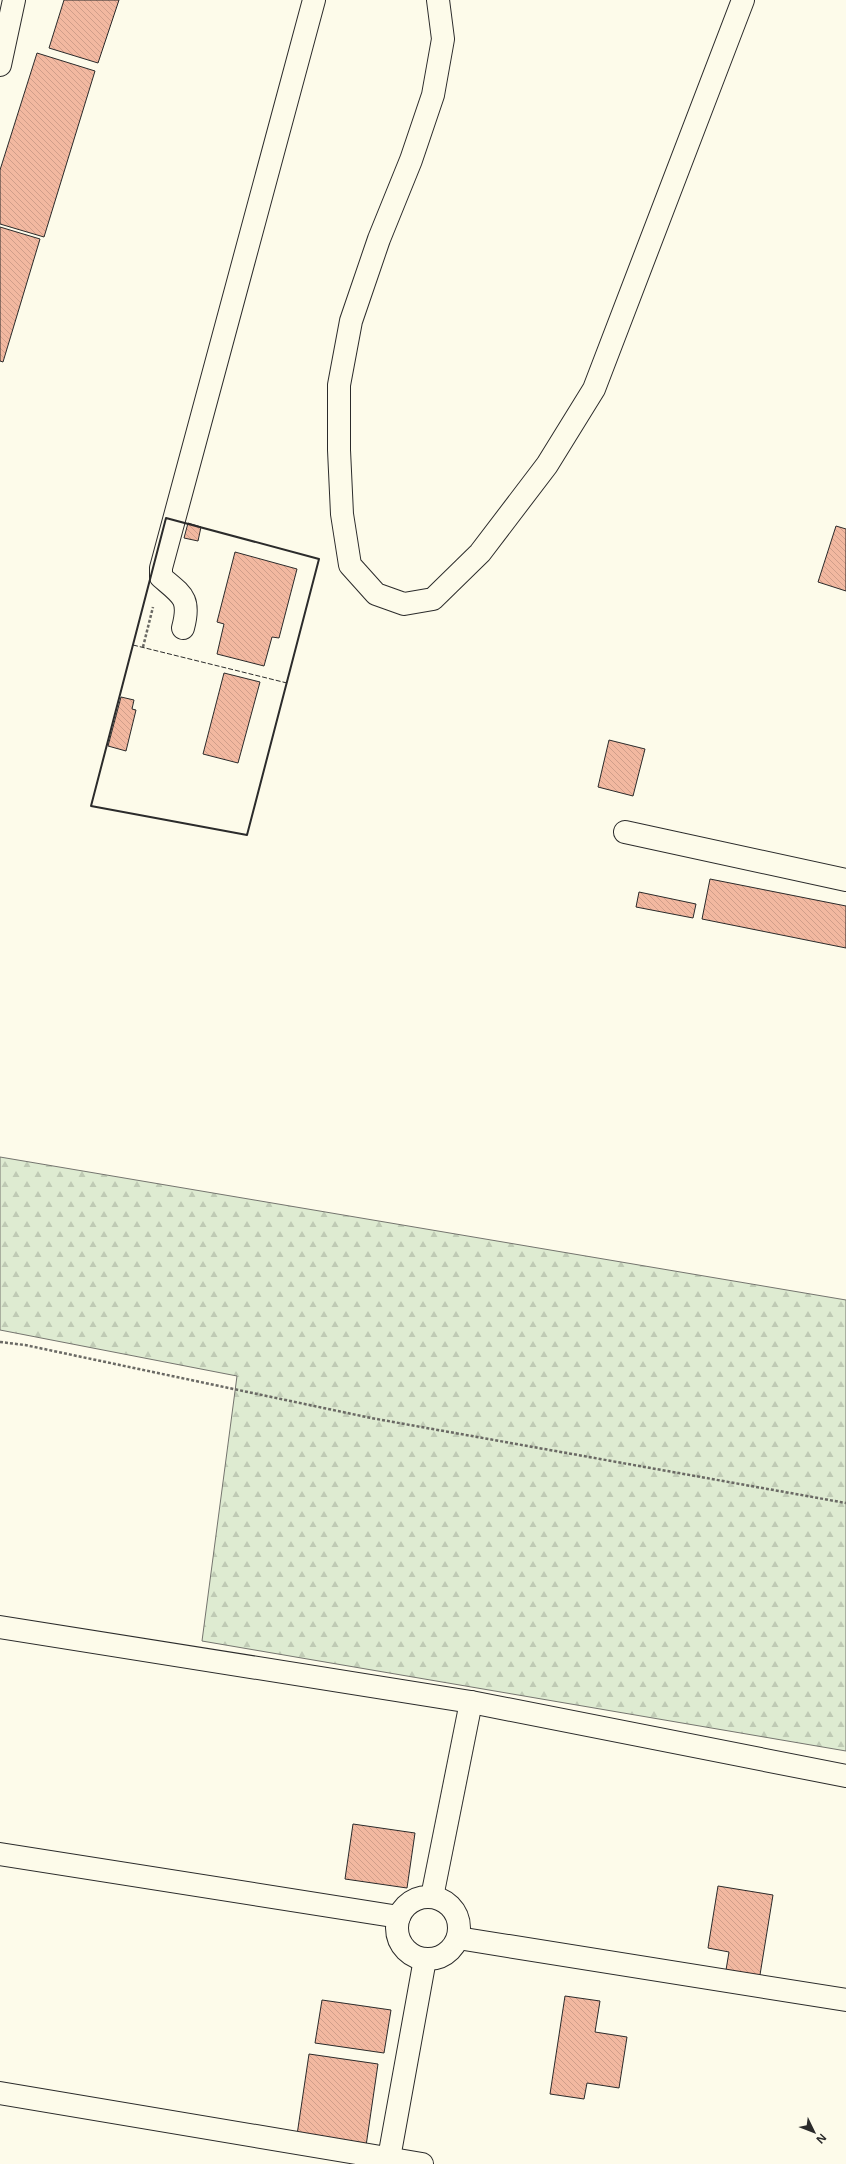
<svg xmlns="http://www.w3.org/2000/svg" width="846" height="2164" viewBox="0 0 846 2164" font-family="'Noto Sans',sans-serif">
<style>
.forest{fill:url(#forest-firs);stroke:#74746e}
.building{fill:url(#building-back-hatch);stroke:#2b2b2b}
.lines{fill:none;stroke-linecap:round;stroke-linejoin:round}
.minor-casing{stroke:#2b2b2b;stroke-width:24}
.path{stroke:#6a6964;stroke-width:2.5;stroke-dasharray:3 2;stroke-linecap:butt}
.minor{stroke:#fdfbea;stroke-width:22}
.fence{stroke:#2b2b2b;stroke-width:1;stroke-dasharray:5 2;stroke-linecap:butt}
.wall{stroke:#2b2b2b;stroke-width:2}
</style>
<defs>
<pattern id="forest-firs" width="22" height="20" patternUnits="userSpaceOnUse"><rect width="22" height="20" fill="#deebd1"/><path d="M5 1l3.5 6h-7zM16 11l3.5 6h-7z" fill="#bfcab4"/></pattern>
<pattern id="building-back-hatch" width="6" height="6" patternUnits="userSpaceOnUse"><rect width="6" height="6" fill="#f2b8a0"/><path d="M-1 5l2 2M0 0l6 6M5-1l2 2" fill="none" stroke="#d09e8a"/></pattern>
</defs>
<rect width="100%" height="100%" fill="#fdfbea"/>
<path class="forest" d="M0,1157L846,1300V1751L202,1641L237,1376L0,1330Z"/>
<g class="building">
<path d="M64,0H119L98,63L49,48Z"/>
<path d="M37,53L95,71L44,237L0,224V170Z"/>
<path d="M0,227L40,239L3,362L0,361Z"/>
<path d="M188,523L201,527L198,541L184,538Z"/>
<path d="M836,526L846,529V591L818,582Z"/>
<path d="M235,552L297,569L279,638L272,637L264,666L217,654L224,624L217,622Z"/>
<path d="M224,673L260,682L238,763L203,754Z"/>
<path d="M121,697L134,700L132,709L136,710L126,751L108,746Z"/>
<path d="M609,740L645,749L633,796L598,787Z"/>
<path d="M710,879L846,906V948L702,919Z"/>
<path d="M639,892L696,904L693,918L636,907Z"/>
<path d="M353,1824L415,1833L407,1888L345,1879Z"/>
<path d="M718,1886L773,1895L759,1981L725,1976L729,1952L708,1948Z"/>
<path d="M565,1996L600,2001L595,2032L627,2037L619,2088L587,2083L584,2099L550,2094Z"/>
<path d="M322,2000L391,2010L384,2053L315,2043Z"/>
<path d="M309,2054L378,2064L366,2146L297,2135Z"/>
</g>
<g class="lines">
<g class="minor-casing">
<g id="minor">
<path d="M438,0L443,39L433,95L411,160L379,239L351,321L339,385V450L342,514L350,565L376,594L404,604L433,599L480,553L547,465L594,389L743,0"/>
<path d="M0,65L14,0"/>
<path d="M183,628C191,598 182,595 161,577V568L314,0"/>
<path d="M625,832L846,880"/>
<path d="M0,1627L471,1702L846,1776"/>
<path d="M0,1854L399,1917"/>
<circle cx="428" cy="1928" r="31"/>
<path d="M432,1897L471,1702"/>
<path d="M458,1938L846,2000"/>
<path d="M0,2093L422,2164"/>
<path d="M389,2158L425,1959"/>
</g>
</g>
<g class="path">
<path d="M143,647L153,607"/>
<path d="M0,1342L25,1345L371,1418L846,1503"/>
</g>
<use href="#minor" class="minor"/>
<path class="fence" d="M133,645L287,683"/>
<path class="wall" d="M166,518L319,559L247,835L91,806Z"/>
</g>
<g transform="translate(814 2132) rotate(133)" stroke="#fdfbea" stroke-width="3" paint-order="stroke">
<path d="M0-3L7 15L0 10L-7 15Z" fill="#2b2b2b"/>
<text y="-6" font-size="11" font-weight="bold" text-anchor="middle" fill="#2b2b2b">N</text>
</g>
</svg>
